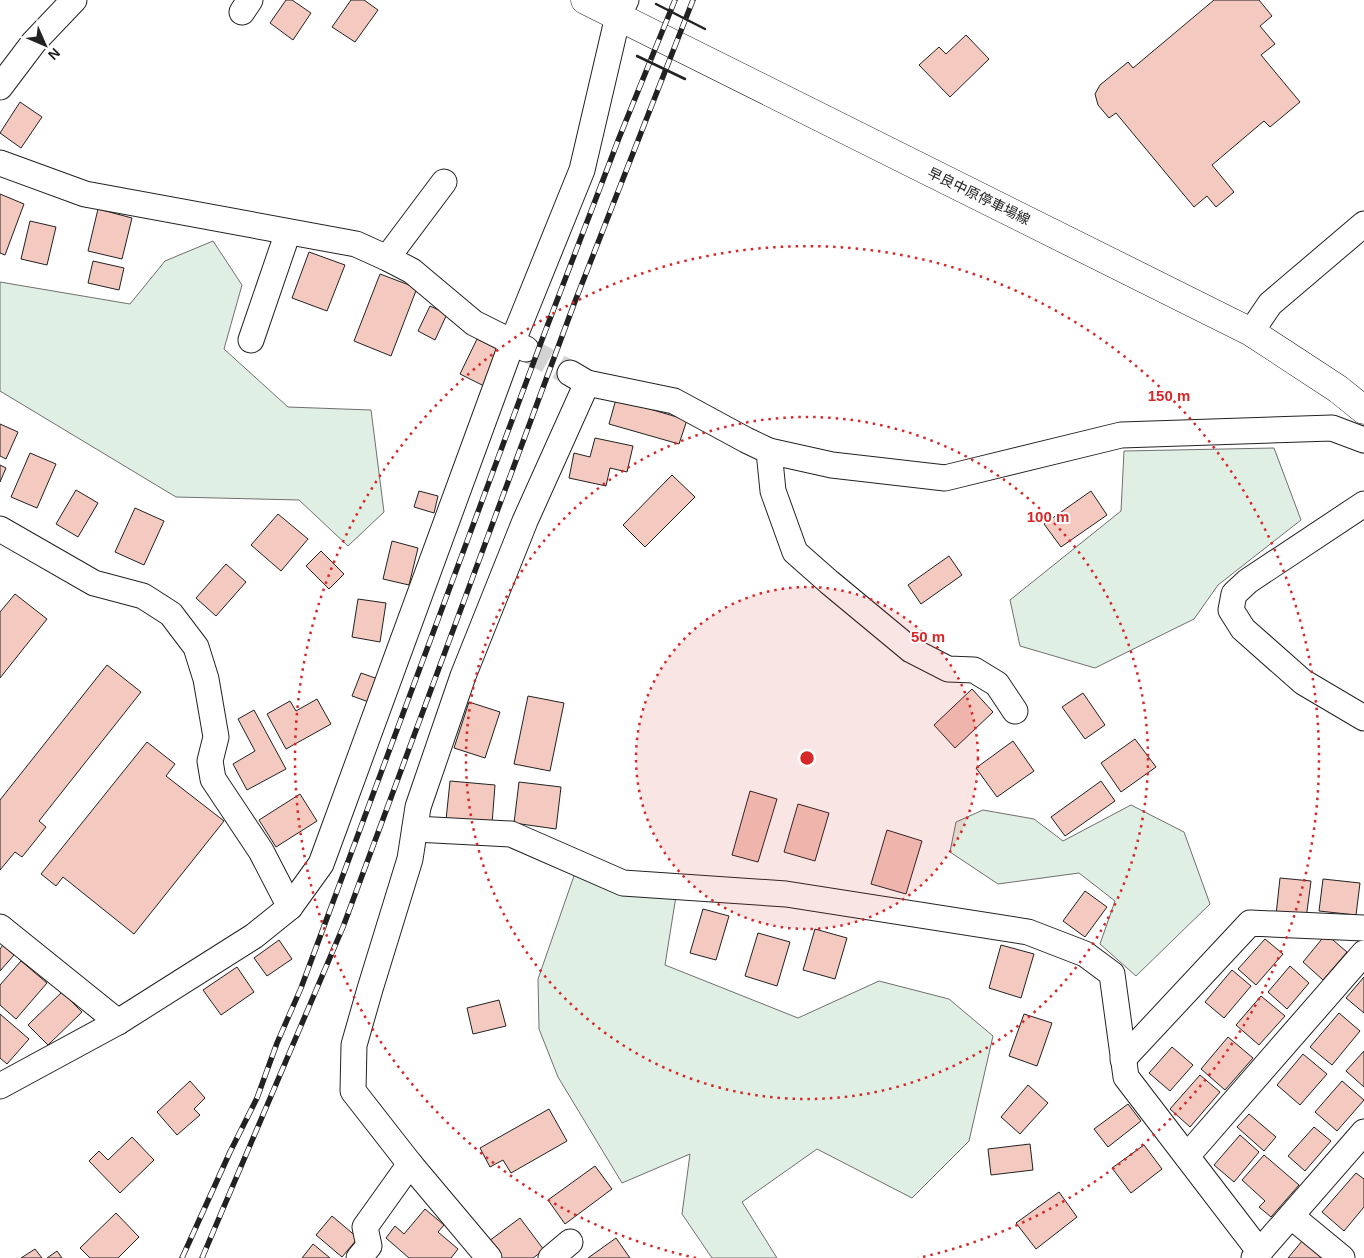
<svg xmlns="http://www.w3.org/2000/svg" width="1364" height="1258" viewBox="0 0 1364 1258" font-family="Arial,'Noto Sans JP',sans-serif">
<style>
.green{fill:#e0efe3;stroke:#6f6f6f}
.building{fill:#f3c9c0;stroke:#222}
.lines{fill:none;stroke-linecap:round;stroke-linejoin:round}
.minor-tunnel{stroke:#d3d3d3;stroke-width:25;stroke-dasharray:25 12;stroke-linecap:butt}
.minor-casing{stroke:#222;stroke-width:27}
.major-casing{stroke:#222;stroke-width:29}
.minor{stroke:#fff;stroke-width:25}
.major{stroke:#fff;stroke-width:28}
.rail-casing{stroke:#222;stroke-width:5.5}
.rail{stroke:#fff;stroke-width:4;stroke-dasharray:11;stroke-linecap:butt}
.wall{stroke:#222;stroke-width:2.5}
.ring{fill:none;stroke:#d62828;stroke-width:2.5;stroke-dasharray:2.5 5}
.labels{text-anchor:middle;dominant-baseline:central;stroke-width:4;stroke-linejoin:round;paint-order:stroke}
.street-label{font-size:14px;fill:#222;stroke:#fff}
.centre{fill:#d62828;stroke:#fff;stroke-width:2.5}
.ring-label{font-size:15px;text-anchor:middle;font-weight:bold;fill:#d62828;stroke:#fff;stroke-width:4;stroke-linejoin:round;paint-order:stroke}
</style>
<rect width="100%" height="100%" fill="#fff"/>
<g class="green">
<path d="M213,241L242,285L224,349L288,407L371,410L384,512L348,546L299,500L176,497L0,391V282L130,304L165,261Z"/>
<path d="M1274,448L1301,520L1218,585L1194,619L1095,668L1020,646L1010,600L1121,511L1124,451Z"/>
<path d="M1131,805L1184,832L1210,904L1136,976L1100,944L1115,901L1079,873L998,884L950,852L956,822L983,810L1034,819L1063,841Z"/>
<path d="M575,873L608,890L676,896L665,965L798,1018L879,981L949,999L993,1036L969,1141L912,1198L817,1149L742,1202L777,1258H712L682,1214L690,1154L622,1183L558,1077L539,1029L538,979Z"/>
</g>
<g class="building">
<path d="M286,0H292L311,13L293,40L270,23Z"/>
<path d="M351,0H364L378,10L355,42L332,27Z"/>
<path d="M1214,0H1259L1272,16L1260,26L1275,44L1261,55L1300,102L1270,127L1264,121L1212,165L1234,192L1216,207L1207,196L1194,207L1116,113L1109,118L1098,105L1095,94L1100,85L1128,62L1133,68Z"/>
<path d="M966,35L989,59L950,97L919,65L939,47L946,54Z"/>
<path d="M20,102L42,117L21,148L0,133Z"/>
<path d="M0,194L24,204L5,255L0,253Z"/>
<path d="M98,209L132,218L122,259L88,251Z"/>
<path d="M30,221L56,227L47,265L21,259Z"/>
<path d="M309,252L345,265L327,311L292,298Z"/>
<path d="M93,261L124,268L119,290L88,283Z"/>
<path d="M380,274L417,288L391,356L354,341Z"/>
<path d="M430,306L447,314L435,340L418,331Z"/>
<path d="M477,339L501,351L484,386L460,374Z"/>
<path d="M616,399L687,420L679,444L609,424Z"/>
<path d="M0,424L18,432L6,459L0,456Z"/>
<path d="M595,438L633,446L627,472L610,468L606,486L569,478L574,453L590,457Z"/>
<path d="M30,453L56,464L37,508L11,497Z"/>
<path d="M0,465L6,468L0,482Z"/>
<path d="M672,475L695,497L645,547L623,525Z"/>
<path d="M76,490L98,503L78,537L56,524Z"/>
<path d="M419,491L438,496L434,513L414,507Z"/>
<path d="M1091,491L1107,515L1061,547L1044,524Z"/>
<path d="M135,508L164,521L144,565L115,552Z"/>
<path d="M278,514L308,539L281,571L251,545Z"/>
<path d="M392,541L418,548L409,585L383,579Z"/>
<path d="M321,551L344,574L329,589L306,566Z"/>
<path d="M949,556L962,575L921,604L908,585Z"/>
<path d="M226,564L246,582L216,616L196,598Z"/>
<path d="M15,594L47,619L0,678V612Z"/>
<path d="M358,599L386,603L380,642L352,637Z"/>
<path d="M107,665L141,692L39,821L46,827L22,857L15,852L0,870V800Z"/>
<path d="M361,673L378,679L369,702L352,696Z"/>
<path d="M972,689L993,712L955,748L934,725Z"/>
<path d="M1083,693L1105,725L1085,739L1062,707Z"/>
<path d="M528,696L564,703L550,771L514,764Z"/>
<path d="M317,699L331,724L286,749L267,714L290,701L296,711Z"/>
<path d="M469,702L500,712L485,758L454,748Z"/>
<path d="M254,710L286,769L247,790L233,764L255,751L238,719Z"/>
<path d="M1135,739L1156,767L1121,792L1101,763Z"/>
<path d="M1013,741L1034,771L997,797L976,768Z"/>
<path d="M147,742L175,764L166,776L224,821L134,934L63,877L56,886L41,874Z"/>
<path d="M450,781L495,785L492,824L446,820Z"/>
<path d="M1101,781L1115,801L1065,836L1051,817Z"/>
<path d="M519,782L561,787L556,829L514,823Z"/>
<path d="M750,791L777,799L758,862L732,855Z"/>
<path d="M300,794L317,821L276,847L259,820Z"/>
<path d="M798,804L829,813L815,861L784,852Z"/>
<path d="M887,830L922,841L906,894L871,884Z"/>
<path d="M1280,878L1311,881L1306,919L1276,915Z"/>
<path d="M1323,879L1360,883L1356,915L1319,911Z"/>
<path d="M1085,891L1107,907L1085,937L1063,921Z"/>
<path d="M703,909L729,916L716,960L690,953Z"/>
<path d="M815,929L847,938L835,979L803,970Z"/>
<path d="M758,933L790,942L777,986L745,976Z"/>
<path d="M1326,934L1347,952L1323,980L1303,962Z"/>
<path d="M1265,939L1283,954L1256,985L1238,969Z"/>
<path d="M279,940L292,959L267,976L254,958Z"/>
<path d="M3,945L14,955L0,971V949Z"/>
<path d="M1001,945L1034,954L1021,998L989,988Z"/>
<path d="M21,961L47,983L16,1019L0,1005V985Z"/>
<path d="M1290,966L1309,983L1287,1009L1268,992Z"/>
<path d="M237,967L254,992L221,1015L203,990Z"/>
<path d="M1232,970L1251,986L1224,1018L1205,1002Z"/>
<path d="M1364,977V1013L1346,998Z"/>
<path d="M62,992L82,1012L48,1045L28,1025Z"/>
<path d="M1261,996L1285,1016L1259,1045L1236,1025Z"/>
<path d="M499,1000L506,1026L473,1034L467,1008Z"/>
<path d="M1339,1013L1360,1031L1332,1065L1310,1047Z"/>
<path d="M0,1014L29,1039L7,1064L0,1058Z"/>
<path d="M1024,1014L1052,1023L1037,1066L1009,1056Z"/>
<path d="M1228,1037L1253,1058L1225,1090L1201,1069Z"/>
<path d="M1172,1047L1193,1065L1170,1091L1149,1073Z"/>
<path d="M1364,1051V1087L1346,1071Z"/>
<path d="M1303,1054L1327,1074L1300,1105L1277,1085Z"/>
<path d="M1200,1075L1220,1092L1190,1127L1170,1109Z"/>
<path d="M190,1081L205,1098L194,1109L200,1115L177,1135L157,1112Z"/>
<path d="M1342,1081L1364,1100L1337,1131L1315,1112Z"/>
<path d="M1028,1085L1048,1103L1020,1134L1001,1117Z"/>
<path d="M1128,1104L1141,1121L1108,1147L1094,1129Z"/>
<path d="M549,1109L567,1141L511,1173L503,1160L490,1167L480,1148Z"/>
<path d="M1249,1114L1276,1137L1264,1151L1237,1127Z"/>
<path d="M1314,1127L1331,1141L1305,1171L1288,1156Z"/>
<path d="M1240,1135L1259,1152L1234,1182L1214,1165Z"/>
<path d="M132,1137L154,1160L120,1193L89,1161L99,1151L108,1160Z"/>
<path d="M1030,1144L1033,1170L991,1175L988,1149Z"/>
<path d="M1144,1145L1162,1169L1131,1193L1112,1168Z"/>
<path d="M1264,1155L1299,1185L1271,1217L1259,1207L1265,1201L1242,1180Z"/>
<path d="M595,1166L612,1189L565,1224L548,1200Z"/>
<path d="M1356,1173L1364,1179V1207L1344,1231L1322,1212Z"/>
<path d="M1059,1192L1077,1217L1036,1249L1016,1223Z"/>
<path d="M425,1209L444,1225L438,1232L458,1249L451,1258H409L386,1238L395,1226L404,1234Z"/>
<path d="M116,1213L139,1237L118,1258H90L80,1248Z"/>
<path d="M332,1216L358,1238L342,1257L316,1235Z"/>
<path d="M520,1218L544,1250L533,1258H501L489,1241Z"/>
<path d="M616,1238L630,1258H588Z"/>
<path d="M1302,1241L1322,1258H1288Z"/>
<path d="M313,1244L330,1258H302Z"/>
<path d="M35,1249L42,1258H21Z"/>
<path d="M57,1251L62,1258H47Z"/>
</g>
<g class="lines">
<path class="minor-tunnel" d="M526,349L570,373"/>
<g class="minor-casing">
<g id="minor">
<path d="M242,12L250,0"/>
<path d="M0,87L34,42L74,0"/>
<path d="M0,163L85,194L356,244L387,258L412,271L474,323L526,349"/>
<path d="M387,258L444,182"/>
<path d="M1251,332L1270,304L1364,224"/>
<path d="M251,340L288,232"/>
<path d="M570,373L587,383L674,401L746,440L769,451L773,491L795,552L829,582L911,650L948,669L974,670L997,684L1015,711"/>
<path d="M769,451L832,465L945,478L1121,435L1332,428L1364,440"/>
<path d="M1364,504L1248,581L1234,594L1231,610L1243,629L1303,682L1364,718"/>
<path d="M0,529L94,583L143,596L171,614L196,647L206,679L216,737L210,761L213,779L261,851L290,907"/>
<path d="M415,829L511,834L623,883L786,894L1028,932L1085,954L1112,974L1126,1077L1260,1252"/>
<path d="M0,927L118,1022"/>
<path d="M1123,1059L1250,923L1364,928"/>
<path d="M0,1086L118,1022L254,936L290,907L321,864L512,343L582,170L618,16L626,0"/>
<path d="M1187,1156L1364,953"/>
<path d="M1291,1216L1342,1258"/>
<path d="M359,1258L369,1246L365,1227L410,1164"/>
<path d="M489,1258L410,1164L353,1091L354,1045L370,989L410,859L418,807L463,676L525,521L587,383"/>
<path d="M551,1258L570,1242"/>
<path d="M1254,1258L1364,1132"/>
</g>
</g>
<g class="major-casing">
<path id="major" d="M585,0L1251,332L1338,389L1364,410"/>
</g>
<use href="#minor" class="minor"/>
<use href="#major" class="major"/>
<g class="rail-casing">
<g id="rail">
<path d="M182,1258L230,1152L257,1098L277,1043L301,988L540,345L619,138L675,0"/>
<path d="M202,1258L343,927L574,304L693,0"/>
</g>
</g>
<use href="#rail" class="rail"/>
<g class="wall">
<path d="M656,4L705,29"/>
<path d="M637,56L685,79"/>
</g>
</g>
<circle cx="807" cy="758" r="171" fill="#d62828" fill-opacity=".12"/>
<g class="ring">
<circle cx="807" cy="758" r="171"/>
<circle cx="807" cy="758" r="341"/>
<path d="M696 1258A512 512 0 1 1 918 1258"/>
</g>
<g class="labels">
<g class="street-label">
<text transform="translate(979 196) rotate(26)">早良中原停車場線</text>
</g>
</g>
<circle cx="807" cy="758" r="8" class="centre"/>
<g class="ring-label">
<text x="1169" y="401">150 m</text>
<text x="1048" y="522">100 m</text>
<text x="928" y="642">50 m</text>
</g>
<g transform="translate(45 45) rotate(135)" stroke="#ffffff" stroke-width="4" paint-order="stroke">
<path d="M0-4L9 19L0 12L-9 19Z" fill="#222222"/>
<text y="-8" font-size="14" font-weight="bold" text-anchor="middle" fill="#222222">N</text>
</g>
</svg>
